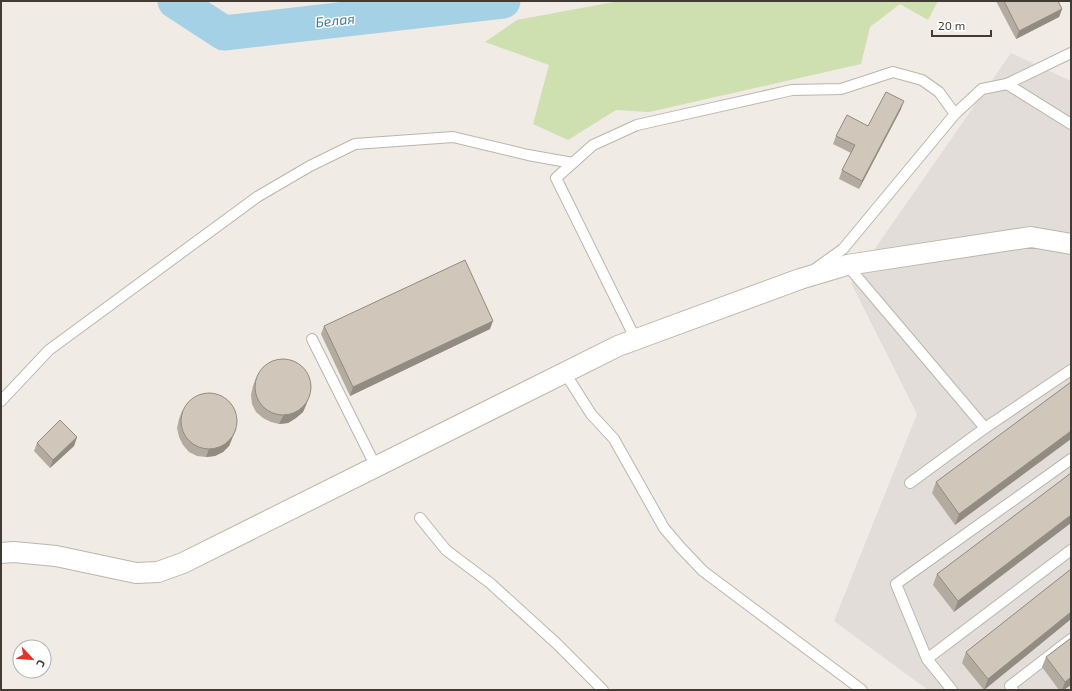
<svg xmlns="http://www.w3.org/2000/svg" width="1072" height="691" viewBox="0 0 1072 691" font-family="'Exo 2',sans-serif">
<style>
.industrial{fill:#e2ddd9}
.green{fill:#cee0b0}
.lines{fill:none;stroke-linecap:round;stroke-linejoin:round}
.river{stroke:#a5d1e7;stroke-width:35}
.service-casing{stroke:#bdb5aa;stroke-width:12}
.minor-casing{stroke:#bdb5aa;stroke-width:22}
.service{stroke:#fff;stroke-width:10}
.minor{stroke:#fff;stroke-width:20}
.wall{fill:#b3aaa0}
.shaded-wall{fill:#928b82}
.building{fill:#d0c6ba;stroke:#928b82}
.labels{text-anchor:middle;dominant-baseline:central;stroke-width:3;stroke-linejoin:round;paint-order:stroke}
.water-label{font-size:14px;font-style:italic;fill:#3a7da0;stroke:#fff}
</style>
<rect width="100%" height="100%" fill="#f0ebe4"/>
<path class="industrial" d="M1011,53L1071,81V690H928L834,621L917,414L851,283Z"/>
<path class="green" d="M619,1H938L928,20L900,4L870,27L861,64L649,112L616,110L568,140L533,124L549,65L485,42L517,20Z"/>
<g class="lines">
<path class="river" d="M175,1L224,33L503,1"/>
<g class="service-casing">
<g id="service">
<path d="M1007,84L1071,124"/>
<path d="M847,265L985,428L1071,370"/>
<path d="M815,269L843,249L955,114L982,89L1007,84L1071,53"/>
<path d="M312,339L376,467"/>
<path d="M636,340L556,178L593,145L637,125L792,90L841,89L893,72L922,80L939,92L955,114"/>
<path d="M565,373L591,414L614,439L664,528L681,548L703,571L862,690"/>
<path d="M1,401L49,350L257,197L310,166L355,144L453,137L528,155L573,163"/>
<path d="M910,483L985,428"/>
<path d="M420,518L446,550L490,583L556,643L603,690"/>
<path d="M927,659L896,584L1071,459"/>
<path d="M952,690L927,659L1071,550"/>
<path d="M1013,690L1010,686L1071,639"/>
</g>
</g>
<g class="minor-casing">
<path id="minor" d="M1,553L14,552L56,556L136,573L158,572L183,563L618,346L800,279L847,265L1031,237L1071,244"/>
</g>
<use href="#service" class="service"/>
<use href="#minor" class="minor"/>
</g>
<g class="wall">
<path d="M996,1H1058L1062,9L1059,17L1016,39Z"/>
<path d="M901,109L859,189L839,179L842,170L851,153L833,144L836,136L868,126Z"/>
<path d="M324,326L490,329L350,396L321,334Z"/>
<path d="M256,378L307,403L303,412L296,418L288,423L279,424L271,422L263,418L256,412L252,404L251,395L253,386Z"/>
<path d="M1071,382L955,525L932,493L936,482Z"/>
<path d="M182,411L236,429L229,446L223,452L215,456L206,457L197,456L189,452L183,445L179,437L177,428L179,419Z"/>
<path d="M77,437L74,446L50,468L34,451L37,443Z"/>
<path d="M1071,473L954,612L933,585L937,574Z"/>
<path d="M1071,569V619L984,690L962,663L966,652Z"/>
<path d="M1071,638L1064,690H1059L1042,667L1046,657Z"/>
</g>
<g class="shaded-wall">
<path d="M1062,9L1059,17L1016,39L1019,31Z"/>
<path d="M904,101L901,109L859,189L862,181Z"/>
<path d="M493,321L490,329L350,396L353,387Z"/>
<path d="M310,395L303,412L296,418L288,423L279,424L283,416Z"/>
<path d="M236,429L229,446L223,452L215,456L206,457L209,449Z"/>
<path d="M1071,431V439L955,525L959,514Z"/>
<path d="M77,437L74,446L50,468L53,460Z"/>
<path d="M1071,515V523L954,612L958,601Z"/>
<path d="M1071,612V619L984,690L988,679Z"/>
<path d="M1071,677V685L1064,690H1062L1065,682Z"/>
</g>
<g class="building">
<path d="M1004,1H1058L1062,9L1019,31Z"/>
<path d="M886,92L904,101L862,181L842,170L855,145L836,136L847,115L868,126Z"/>
<path d="M465,260L493,321L353,387L324,326Z"/>
<circle cx="283" cy="387" r="28"/>
<path d="M1071,382V431L959,514L936,482Z"/>
<circle cx="209" cy="421" r="28"/>
<path d="M60,420L77,437L53,460L37,443Z"/>
<path d="M1071,473V515L958,601L937,574Z"/>
<path d="M1071,569V612L988,679L966,652Z"/>
<path d="M1071,638V677L1065,682L1046,657Z"/>
</g>
<g class="labels">
<g class="water-label">
<text transform="translate(335 20) rotate(-6)">Белая</text>
</g>
</g>
<rect width="1072" height="691" fill="none" stroke="#413b34" stroke-width="4"/>
<g transform="translate(32 659) rotate(116)"><circle r="19" fill="#ffffff" stroke="#b3b1ae"/>
<path d="M0-3L7 15L0 10L-7 15Z" fill="#e23628"/>
<text y="-6" font-size="11" font-weight="bold" text-anchor="middle" fill="#413b34">С</text>
</g>
<path d="M932 30v6h59v-6" fill="none" stroke="#413b34" stroke-width="2"/>
<text x="938" y="30" font-size="12" fill="#413b34" stroke="#ffffff" stroke-width="3" paint-order="stroke">20 m</text>
</svg>
